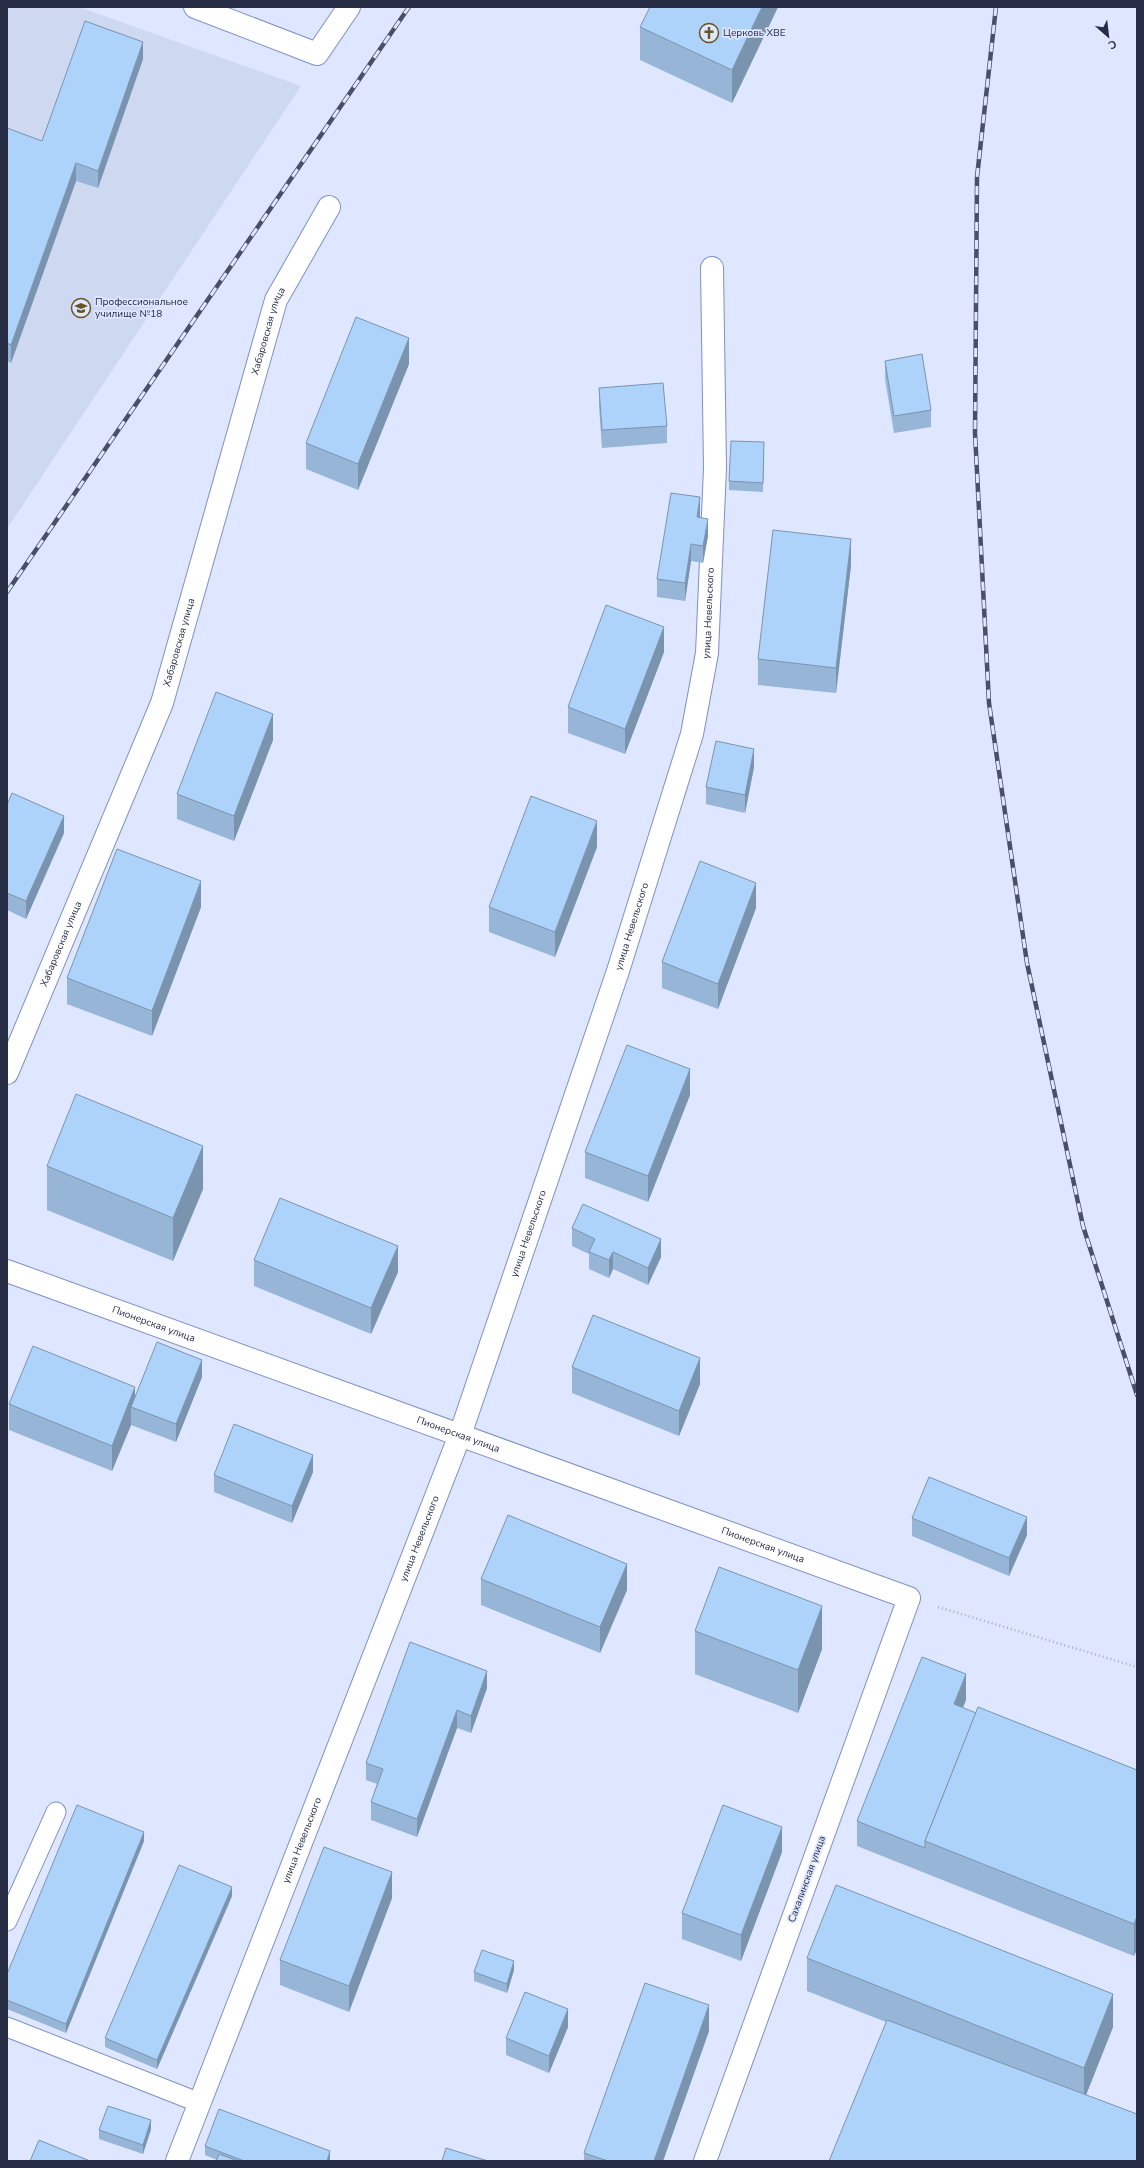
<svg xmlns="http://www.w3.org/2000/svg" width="1144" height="2168" viewBox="0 0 1144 2168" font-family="'Nunito Sans',sans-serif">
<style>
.built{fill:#cfd8f1}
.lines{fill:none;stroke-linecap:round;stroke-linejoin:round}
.lane-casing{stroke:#7e90c6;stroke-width:21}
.street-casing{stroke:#7e90c6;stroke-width:24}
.path{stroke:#a4acc4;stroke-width:2.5;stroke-dasharray:1 3;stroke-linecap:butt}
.lane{stroke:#fff;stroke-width:19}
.street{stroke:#fff;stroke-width:22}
.rail-casing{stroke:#484f66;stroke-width:4.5}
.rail{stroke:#dee7ff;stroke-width:3;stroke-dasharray:9;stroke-linecap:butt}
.wall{fill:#96b5d7}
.shaded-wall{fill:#7a94af}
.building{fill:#aed3fa;stroke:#7a94af}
.labels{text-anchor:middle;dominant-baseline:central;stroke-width:3.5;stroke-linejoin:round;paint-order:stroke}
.poi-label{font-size:10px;fill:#252c43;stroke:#dee7ff;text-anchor:start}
.street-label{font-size:10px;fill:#252c43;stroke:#dee7ff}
</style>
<rect width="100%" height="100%" fill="#dee7ff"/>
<path class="built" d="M7,7H79L301,86L7,529Z"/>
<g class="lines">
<g class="lane-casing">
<g id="lane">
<path d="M7,1921L56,1812"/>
<path d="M7,2027L200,2103"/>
</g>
</g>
<g class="street-casing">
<g id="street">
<path d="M195,7L317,54L349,7"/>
<path id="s1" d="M7,1073L162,703L276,300L329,207"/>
<path id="s2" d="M7,1271L909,1598L705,2161"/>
<path id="s3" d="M177,2161L460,1435L618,971L692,734L707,653L715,468L712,268"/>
</g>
</g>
<path class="path" d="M938,1607L1137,1667"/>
<use href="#lane" class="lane"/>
<use href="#street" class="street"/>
<g class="rail-casing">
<g id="rail">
<path d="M996,7L977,177L975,433L989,703L1027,963L1083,1226L1137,1395"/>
<path d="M7,592L409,7"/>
</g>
</g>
<use href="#rail" class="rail"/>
</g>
<g class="wall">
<path d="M778,7L732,103L640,60V27Z"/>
<path d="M143,59L98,188L76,181L11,363L7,361V128L42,141Z"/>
<path d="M885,361L931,410V427L894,433L885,379Z"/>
<path d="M409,364L358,490L306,469V443Z"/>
<path d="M599,388L667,426V443L602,448L599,406Z"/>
<path d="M764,451L763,492L729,490V481Z"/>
<path d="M700,515V517L708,536L703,563L691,561L685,601L657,597V579Z"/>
<path d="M851,565L836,693L758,685V659Z"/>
<path d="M664,652L625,754L568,733V707Z"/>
<path d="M273,740L234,841L177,819V794Z"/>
<path d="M754,767L745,813L706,804V787Z"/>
<path d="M7,805L64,833L26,919L7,910Z"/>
<path d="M597,847L555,957L489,932V907Z"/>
<path d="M201,907L152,1036L67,1004V978Z"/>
<path d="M756,908L718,1009L662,988V962Z"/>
<path d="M690,1095L648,1202L585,1178V1152Z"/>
<path d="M47,1166L203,1189L173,1261L47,1210Z"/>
<path d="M572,1228L661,1257L648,1285L613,1269L609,1278L589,1269V1254L572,1246Z"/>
<path d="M254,1260L398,1272L371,1334L254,1286Z"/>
<path d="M572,1367L700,1384L679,1436L572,1393Z"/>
<path d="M202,1377L176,1442L131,1425L112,1471L9,1430V1404L135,1395Z"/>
<path d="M313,1472L292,1523L214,1492V1475Z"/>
<path d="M912,1518L1027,1535L1009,1576L912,1536Z"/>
<path d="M481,1579L627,1590L600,1653L481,1605Z"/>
<path d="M695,1631L822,1649L798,1713L695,1674Z"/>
<path d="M487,1688L471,1733L457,1728L417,1837L371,1820V1802L377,1784L366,1780V1763Z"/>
<path d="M966,1700L962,1708L1137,1770V1949L1134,1956L857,1846V1821Z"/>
<path d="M144,1841L66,2033L7,2009V1974Z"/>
<path d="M782,1852L741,1961L682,1939V1913Z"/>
<path d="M232,1896L157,2069L105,2047V2038Z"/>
<path d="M392,1898L349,2012L280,1985V1960Z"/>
<path d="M807,1958L1113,2027L1086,2095L886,2022L807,1991Z"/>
<path d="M514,1970L507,1993L474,1981V1972Z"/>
<path d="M568,2027L549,2073L506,2055V2038Z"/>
<path d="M709,2031L663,2161H584V2153Z"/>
<path d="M151,2129L143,2154L99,2139V2130Z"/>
<path d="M205,2146L330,2160V2161H216L217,2160L205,2155Z"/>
</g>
<g class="shaded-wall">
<path d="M762,7H778L732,103V70Z"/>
<path d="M143,42V59L98,188V171Z"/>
<path d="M76,163V181L11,363V345Z"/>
<path d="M409,338V364L358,490V464Z"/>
<path d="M700,497V515L697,535V517Z"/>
<path d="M708,519V536L703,563V546Z"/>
<path d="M851,539V565L836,693V668Z"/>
<path d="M691,544V561L685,601V583Z"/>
<path d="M664,627V652L625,754V729Z"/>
<path d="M273,714V740L234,841V816Z"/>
<path d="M754,749V767L745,813V795Z"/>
<path d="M64,816V833L26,919V901Z"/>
<path d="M597,821V847L555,957V932Z"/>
<path d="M201,881V907L152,1036V1011Z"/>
<path d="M756,883V908L718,1009V984Z"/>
<path d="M690,1069V1095L648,1202V1176Z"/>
<path d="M203,1146V1189L173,1261V1218Z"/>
<path d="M661,1239V1257L648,1285V1268Z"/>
<path d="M398,1246V1272L371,1334V1308Z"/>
<path d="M613,1252V1269L609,1278V1260Z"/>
<path d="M700,1358V1384L679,1436V1411Z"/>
<path d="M202,1360V1377L176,1442V1424Z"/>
<path d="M135,1387V1409L131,1407V1425L112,1471V1446Z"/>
<path d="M313,1455V1472L292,1523V1506Z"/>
<path d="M1027,1517V1535L1009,1576V1558Z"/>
<path d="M627,1564V1590L600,1653V1627Z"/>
<path d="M822,1606V1649L798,1713V1670Z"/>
<path d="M487,1671V1688L471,1733V1716Z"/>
<path d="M966,1674V1700L954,1730V1704Z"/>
<path d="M457,1710V1728L417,1837V1819Z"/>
<path d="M782,1827V1852L741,1961V1935Z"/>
<path d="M144,1832V1841L66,2033V2024Z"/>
<path d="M392,1872V1898L349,2012V1986Z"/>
<path d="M232,1887V1896L157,2069V2060Z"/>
<path d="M1137,1916V1949L1134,1956V1924Z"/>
<path d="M514,1961V1970L507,1993V1984Z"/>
<path d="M1113,1994V2027L1084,2100V2068Z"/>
<path d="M709,2005V2031L663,2161H654Z"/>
<path d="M568,2009V2027L549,2073V2056Z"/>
<path d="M151,2120V2129L143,2154V2145Z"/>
<path d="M330,2151V2161H327Z"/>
</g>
<g class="building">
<path d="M650,7H762L732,70L640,27Z"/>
<path d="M85,21L143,42L98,171L76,163L11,345L7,343V128L42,141Z"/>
<path d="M356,317L409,338L358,464L306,443Z"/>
<path d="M922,354L931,410L894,416L885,361Z"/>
<path d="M663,383L667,426L602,430L599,388Z"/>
<path d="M731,441L764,442L763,483L729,481Z"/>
<path d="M671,493L700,497L697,517L708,519L703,546L691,544L685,583L657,579Z"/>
<path d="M773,530L851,539L836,668L758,659Z"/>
<path d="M606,605L664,627L625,729L568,707Z"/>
<path d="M216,692L273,714L234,816L177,794Z"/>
<path d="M716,741L754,749L745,795L706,787Z"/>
<path d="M12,793L64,816L26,901L7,893V805Z"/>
<path d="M531,796L597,821L555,932L489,907Z"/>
<path d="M117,849L201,881L152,1011L67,978Z"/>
<path d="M700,861L756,883L718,984L662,962Z"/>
<path d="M627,1045L690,1069L648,1176L585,1152Z"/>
<path d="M76,1094L203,1146L173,1218L47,1166Z"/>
<path d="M280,1198L398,1246L371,1308L254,1260Z"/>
<path d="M583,1204L661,1239L648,1268L613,1252L609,1260L589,1252L595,1239L572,1228Z"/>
<path d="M593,1315L700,1358L679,1411L572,1367Z"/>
<path d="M157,1342L202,1360L176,1424L131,1407Z"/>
<path d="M33,1346L135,1387L112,1446L9,1404Z"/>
<path d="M234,1424L313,1455L292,1506L214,1475Z"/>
<path d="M929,1477L1027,1517L1009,1558L912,1518Z"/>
<path d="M508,1515L627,1564L600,1627L481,1579Z"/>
<path d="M719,1567L822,1606L798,1670L695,1631Z"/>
<path d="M410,1642L487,1671L471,1716L457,1710L417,1819L371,1802L383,1769L366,1763Z"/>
<path d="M922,1657L966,1674L954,1704L976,1713L925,1841V1848L857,1821Z"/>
<path d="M978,1707L1137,1770V1916L1134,1924L925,1841Z"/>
<path d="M77,1805L144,1832L66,2024L7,2000V1974Z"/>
<path d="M723,1805L782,1827L741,1935L682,1913Z"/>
<path d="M324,1847L392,1872L349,1986L280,1960Z"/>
<path d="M179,1865L232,1887L157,2060L105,2038Z"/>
<path d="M836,1885L1113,1994L1084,2068L807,1958Z"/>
<path d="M482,1950L514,1961L507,1984L474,1972Z"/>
<path d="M645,1983L709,2005L654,2161H608L584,2153Z"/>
<path d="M525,1992L568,2009L549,2056L506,2038Z"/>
<path d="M887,2020L1137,2114V2161H829Z"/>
<path d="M108,2106L151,2120L143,2145L99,2130Z"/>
<path d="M219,2109L330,2151L327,2161H244L205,2146Z"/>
<path d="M39,2140L90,2161H30Z"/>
<path d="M446,2148L488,2161H442Z"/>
<path d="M219,2154L238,2161H216Z"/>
</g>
<defs>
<g id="church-ring" transform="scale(1)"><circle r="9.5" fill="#dee7ff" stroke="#675523" stroke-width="1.5"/><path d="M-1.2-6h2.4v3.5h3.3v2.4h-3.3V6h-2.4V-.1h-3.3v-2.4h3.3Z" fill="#675523"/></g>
<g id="university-ring" transform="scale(1)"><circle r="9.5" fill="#dee7ff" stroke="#675523" stroke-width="1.5"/><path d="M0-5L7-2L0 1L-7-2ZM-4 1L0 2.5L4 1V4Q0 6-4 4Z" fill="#675523"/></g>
</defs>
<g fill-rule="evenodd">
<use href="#church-ring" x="709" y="33"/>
<use href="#university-ring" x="81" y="308"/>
</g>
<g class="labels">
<g class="poi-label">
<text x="723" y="33">Церковь ХВЕ</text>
<text x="95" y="302">Профессиональное<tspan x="95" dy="12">училище №18</tspan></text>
</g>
<g class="street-label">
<text stroke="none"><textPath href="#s1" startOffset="788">Хабаровская улица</textPath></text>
<text stroke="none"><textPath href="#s3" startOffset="1640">улица Невельского</textPath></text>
<text stroke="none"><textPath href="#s1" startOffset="464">Хабаровская улица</textPath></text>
<text stroke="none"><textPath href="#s3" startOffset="1316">улица Невельского</textPath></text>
<text stroke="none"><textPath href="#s1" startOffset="140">Хабаровская улица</textPath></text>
<text stroke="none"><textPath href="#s3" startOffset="992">улица Невельского</textPath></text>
<text stroke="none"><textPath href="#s2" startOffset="156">Пионерская улица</textPath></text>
<text stroke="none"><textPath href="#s2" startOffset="480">Пионерская улица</textPath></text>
<text stroke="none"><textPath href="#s3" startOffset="668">улица Невельского</textPath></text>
<text stroke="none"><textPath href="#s2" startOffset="804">Пионерская улица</textPath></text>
<text stroke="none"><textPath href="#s3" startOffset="344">улица Невельского</textPath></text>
<text transform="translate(807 1879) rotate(-70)">Сахалинская улица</text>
</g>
</g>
<rect width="1144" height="2168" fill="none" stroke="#252c43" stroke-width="16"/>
<g transform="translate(1108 36) rotate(152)" stroke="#dee7ff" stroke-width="3" paint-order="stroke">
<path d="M0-3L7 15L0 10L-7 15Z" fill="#252c43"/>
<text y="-6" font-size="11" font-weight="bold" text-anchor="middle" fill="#252c43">С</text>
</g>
</svg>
